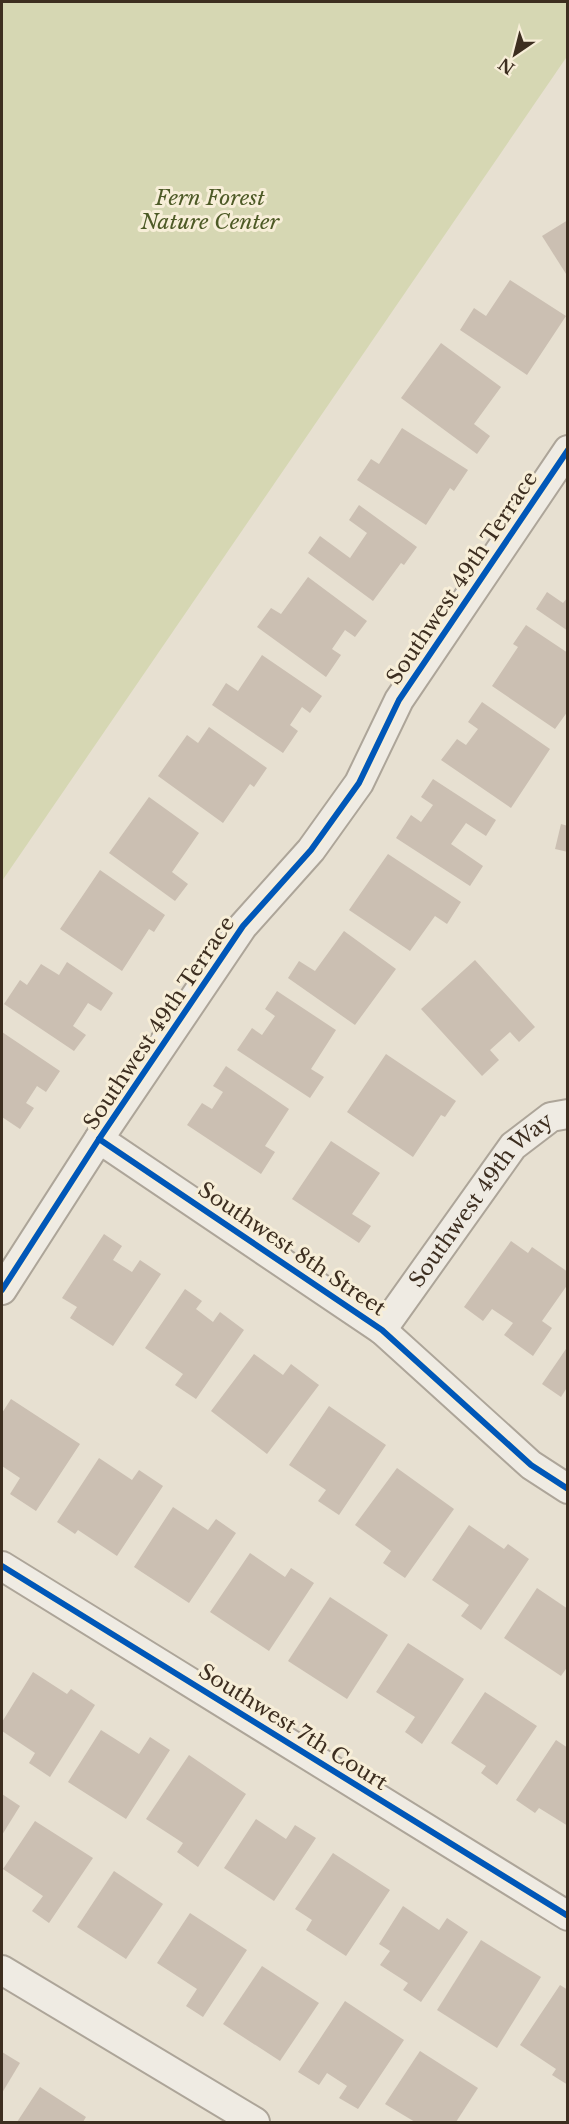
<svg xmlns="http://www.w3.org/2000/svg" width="569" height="2124" viewBox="0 0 569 2124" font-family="'Libre Baskerville',serif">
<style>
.green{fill:#d6d7b3}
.building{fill:#cbbfb2}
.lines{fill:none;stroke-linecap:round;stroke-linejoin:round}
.minor-casing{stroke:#ada599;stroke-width:32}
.minor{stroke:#efebe3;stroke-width:28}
.cycleway-casing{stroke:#f7eed8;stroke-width:10}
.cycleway{stroke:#0057b8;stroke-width:6}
.labels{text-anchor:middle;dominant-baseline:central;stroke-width:6;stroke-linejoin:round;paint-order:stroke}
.park-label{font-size:21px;font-style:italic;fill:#4d5a26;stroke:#f7eed8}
.street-label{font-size:21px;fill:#3d2e20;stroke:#f7eed8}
</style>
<rect width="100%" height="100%" fill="#e7e0d1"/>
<path class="green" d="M2,2H567L568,55L2,881Z"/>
<g class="building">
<path d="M568,220V277L542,236Z"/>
<path d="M510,280L566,316L527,375L460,330L474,308L486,316Z"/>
<path d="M441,343L501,387L474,424L490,436L477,454L401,398Z"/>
<path d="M402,428L468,470L454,491L450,488L426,525L357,480L371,459L379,464Z"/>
<path d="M359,505L417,547L404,565L401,563L373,601L308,553L320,536L350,558L367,533L349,520Z"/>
<path d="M308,577L367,621L355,637L345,630L332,649L341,655L326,677L257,627L271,608L281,614Z"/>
<path d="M547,592L563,603L568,597V631L536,609Z"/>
<path d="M526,625L568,653V711L555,729L492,686L518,647L513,644Z"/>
<path d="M262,655L322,696L310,713L302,707L290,725L298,731L283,753L212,705L226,683L238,691Z"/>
<path d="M482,702L550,749L511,808L441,760L457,739L466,745L478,729L468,722Z"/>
<path d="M209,727L267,768L254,787L250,784L223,823L158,776L187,735L198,743Z"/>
<path d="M433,779L496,820L486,836L466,823L451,844L483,866L470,886L396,838L411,815L421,822L433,805L421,797Z"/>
<path d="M149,797L199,833L172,872L188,884L175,901L109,853Z"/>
<path d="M561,824L568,826V852L555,849Z"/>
<path d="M388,854L461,902L447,924L435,916L410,951L349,910Z"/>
<path d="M100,870L165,915L154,932L149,929L122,971L60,929Z"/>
<path d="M344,931L396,969L355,1025L288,978L299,961L315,971Z"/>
<path d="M475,960L535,1027L519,1042L510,1032L490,1050L499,1060L482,1076L421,1009Z"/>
<path d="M67,962L113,993L101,1011L88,1003L73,1026L86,1035L74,1051L4,1004L20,980L27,985L41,964L59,975Z"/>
<path d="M277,991L336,1030L311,1069L324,1077L310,1098L237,1050L252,1028L262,1035L275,1016L265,1009Z"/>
<path d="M2,1032L60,1071L46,1092L37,1086L26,1103L34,1108L20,1129L2,1117Z"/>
<path d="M386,1054L456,1101L445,1117L441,1115L413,1157L347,1112Z"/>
<path d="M226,1066L289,1109L265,1146L275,1152L261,1174L187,1125L202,1103L212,1109L223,1092L213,1086Z"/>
<path d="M331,1141L380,1173L352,1214L371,1226L359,1243L292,1199Z"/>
<path d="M104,1234L122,1246L113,1260L132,1272L140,1260L161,1274L113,1346L70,1318L77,1307L62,1298Z"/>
<path d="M511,1241L528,1253L532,1247L568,1272V1284L542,1321L552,1328L533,1356L504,1335L513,1323L492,1309L483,1321L464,1307Z"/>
<path d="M185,1289L202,1301L196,1309L213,1322L220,1312L244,1330L196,1399L175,1385L183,1374L145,1348Z"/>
<path d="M568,1346V1386L561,1397L542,1384Z"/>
<path d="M254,1354L283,1375L291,1364L319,1385L267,1454L211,1411Z"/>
<path d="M11,1399L80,1444L36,1511L10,1494L20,1478L2,1466V1413Z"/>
<path d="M329,1406L386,1445L339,1515L318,1501L326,1490L289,1465Z"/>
<path d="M99,1458L132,1480L139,1470L163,1486L117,1556L78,1530L75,1534L57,1522Z"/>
<path d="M397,1468L454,1509L405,1578L383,1563L391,1551L355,1525Z"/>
<path d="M173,1507L208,1530L216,1519L236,1533L189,1603L134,1567Z"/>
<path d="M469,1525L504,1549L508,1544L529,1559L481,1630L461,1616L469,1605L432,1580Z"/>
<path d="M250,1553L285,1577L291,1568L314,1583L269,1651L210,1612Z"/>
<path d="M537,1588L568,1609V1666L561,1676L504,1638Z"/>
<path d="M330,1597L388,1635L347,1699L288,1661Z"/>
<path d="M408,1643L464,1679L422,1744L405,1732L415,1717L376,1692Z"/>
<path d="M33,1672L67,1694L71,1689L95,1705L50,1777L29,1763L35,1753L2,1731V1722Z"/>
<path d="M485,1692L537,1726L497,1785L481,1773L486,1766L451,1743Z"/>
<path d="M101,1730L139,1754L150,1737L170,1750L126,1819L68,1782Z"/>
<path d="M556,1740L568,1748V1826L539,1808L535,1813L516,1800Z"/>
<path d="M189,1755L246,1794L198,1867L177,1852L183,1843L146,1819Z"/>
<path d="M2,1794L20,1806L2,1835Z"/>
<path d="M256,1819L286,1839L295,1825L316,1838L274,1901L224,1868Z"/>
<path d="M35,1821L93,1858L49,1923L32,1911L43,1896L3,1869Z"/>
<path d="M333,1853L390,1890L346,1956L306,1930L312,1920L295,1909Z"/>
<path d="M114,1871L163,1904L126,1959L77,1927Z"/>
<path d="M403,1906L439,1930L447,1918L468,1932L421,2002L403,1990L408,1983L380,1965L390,1951L379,1944Z"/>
<path d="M190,1913L247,1950L203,2017L186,2006L197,1989L157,1963Z"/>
<path d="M481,1940L541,1977L497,2048L437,2010Z"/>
<path d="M262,1966L319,2003L280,2061L223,2024Z"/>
<path d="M560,1985L568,1990V2085L552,2075L556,2069L520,2045Z"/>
<path d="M345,2001L404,2040L358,2109L339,2098L347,2086L327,2073L319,2085L298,2072Z"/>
<path d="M420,2051L478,2088L456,2122H415L385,2104Z"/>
<path d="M2,2052L20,2063L2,2093Z"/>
<path d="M40,2087L86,2117L83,2122H17Z"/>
</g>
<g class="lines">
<g class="minor-casing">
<g id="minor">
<path d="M99,1139L382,1330L531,1465L568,1489"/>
<path d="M2,1290L99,1139L243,926L311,850L359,783L399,700L568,450"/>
<path id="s1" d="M382,1330L513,1146L551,1117L568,1114"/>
<path d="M2,1566L568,1916"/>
<path d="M2,1970L255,2122"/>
</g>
</g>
<use href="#minor" class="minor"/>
<g class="cycleway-casing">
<g id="cycleway">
<path d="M99,1139L382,1330L531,1465L568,1489"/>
<path d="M2,1290L99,1139L243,926L311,850L359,783L399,700L568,450"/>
<path d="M2,1566L568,1916"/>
</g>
</g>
<use href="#cycleway" class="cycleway"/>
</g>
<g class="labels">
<g class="park-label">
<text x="210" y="198">Fern Forest<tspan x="210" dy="24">Nature Center</tspan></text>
</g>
<g class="street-label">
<text transform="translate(462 578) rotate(-56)">Southwest 49th Terrace</text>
<text transform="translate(159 1023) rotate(-56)">Southwest 49th Terrace</text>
<text stroke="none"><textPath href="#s1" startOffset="164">Southwest 49th Way</textPath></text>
<text transform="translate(292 1249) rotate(34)">Southwest 8th Street</text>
<text transform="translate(293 1727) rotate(32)">Southwest 7th Court</text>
</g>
</g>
<rect width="569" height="2124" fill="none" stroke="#3d2e20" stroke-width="6"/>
<g transform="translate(515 54) rotate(215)" stroke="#f7eed8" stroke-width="4.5" paint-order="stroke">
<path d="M0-4.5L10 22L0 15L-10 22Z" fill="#3d2e20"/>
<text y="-9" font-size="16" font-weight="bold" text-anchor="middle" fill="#3d2e20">N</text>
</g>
</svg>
